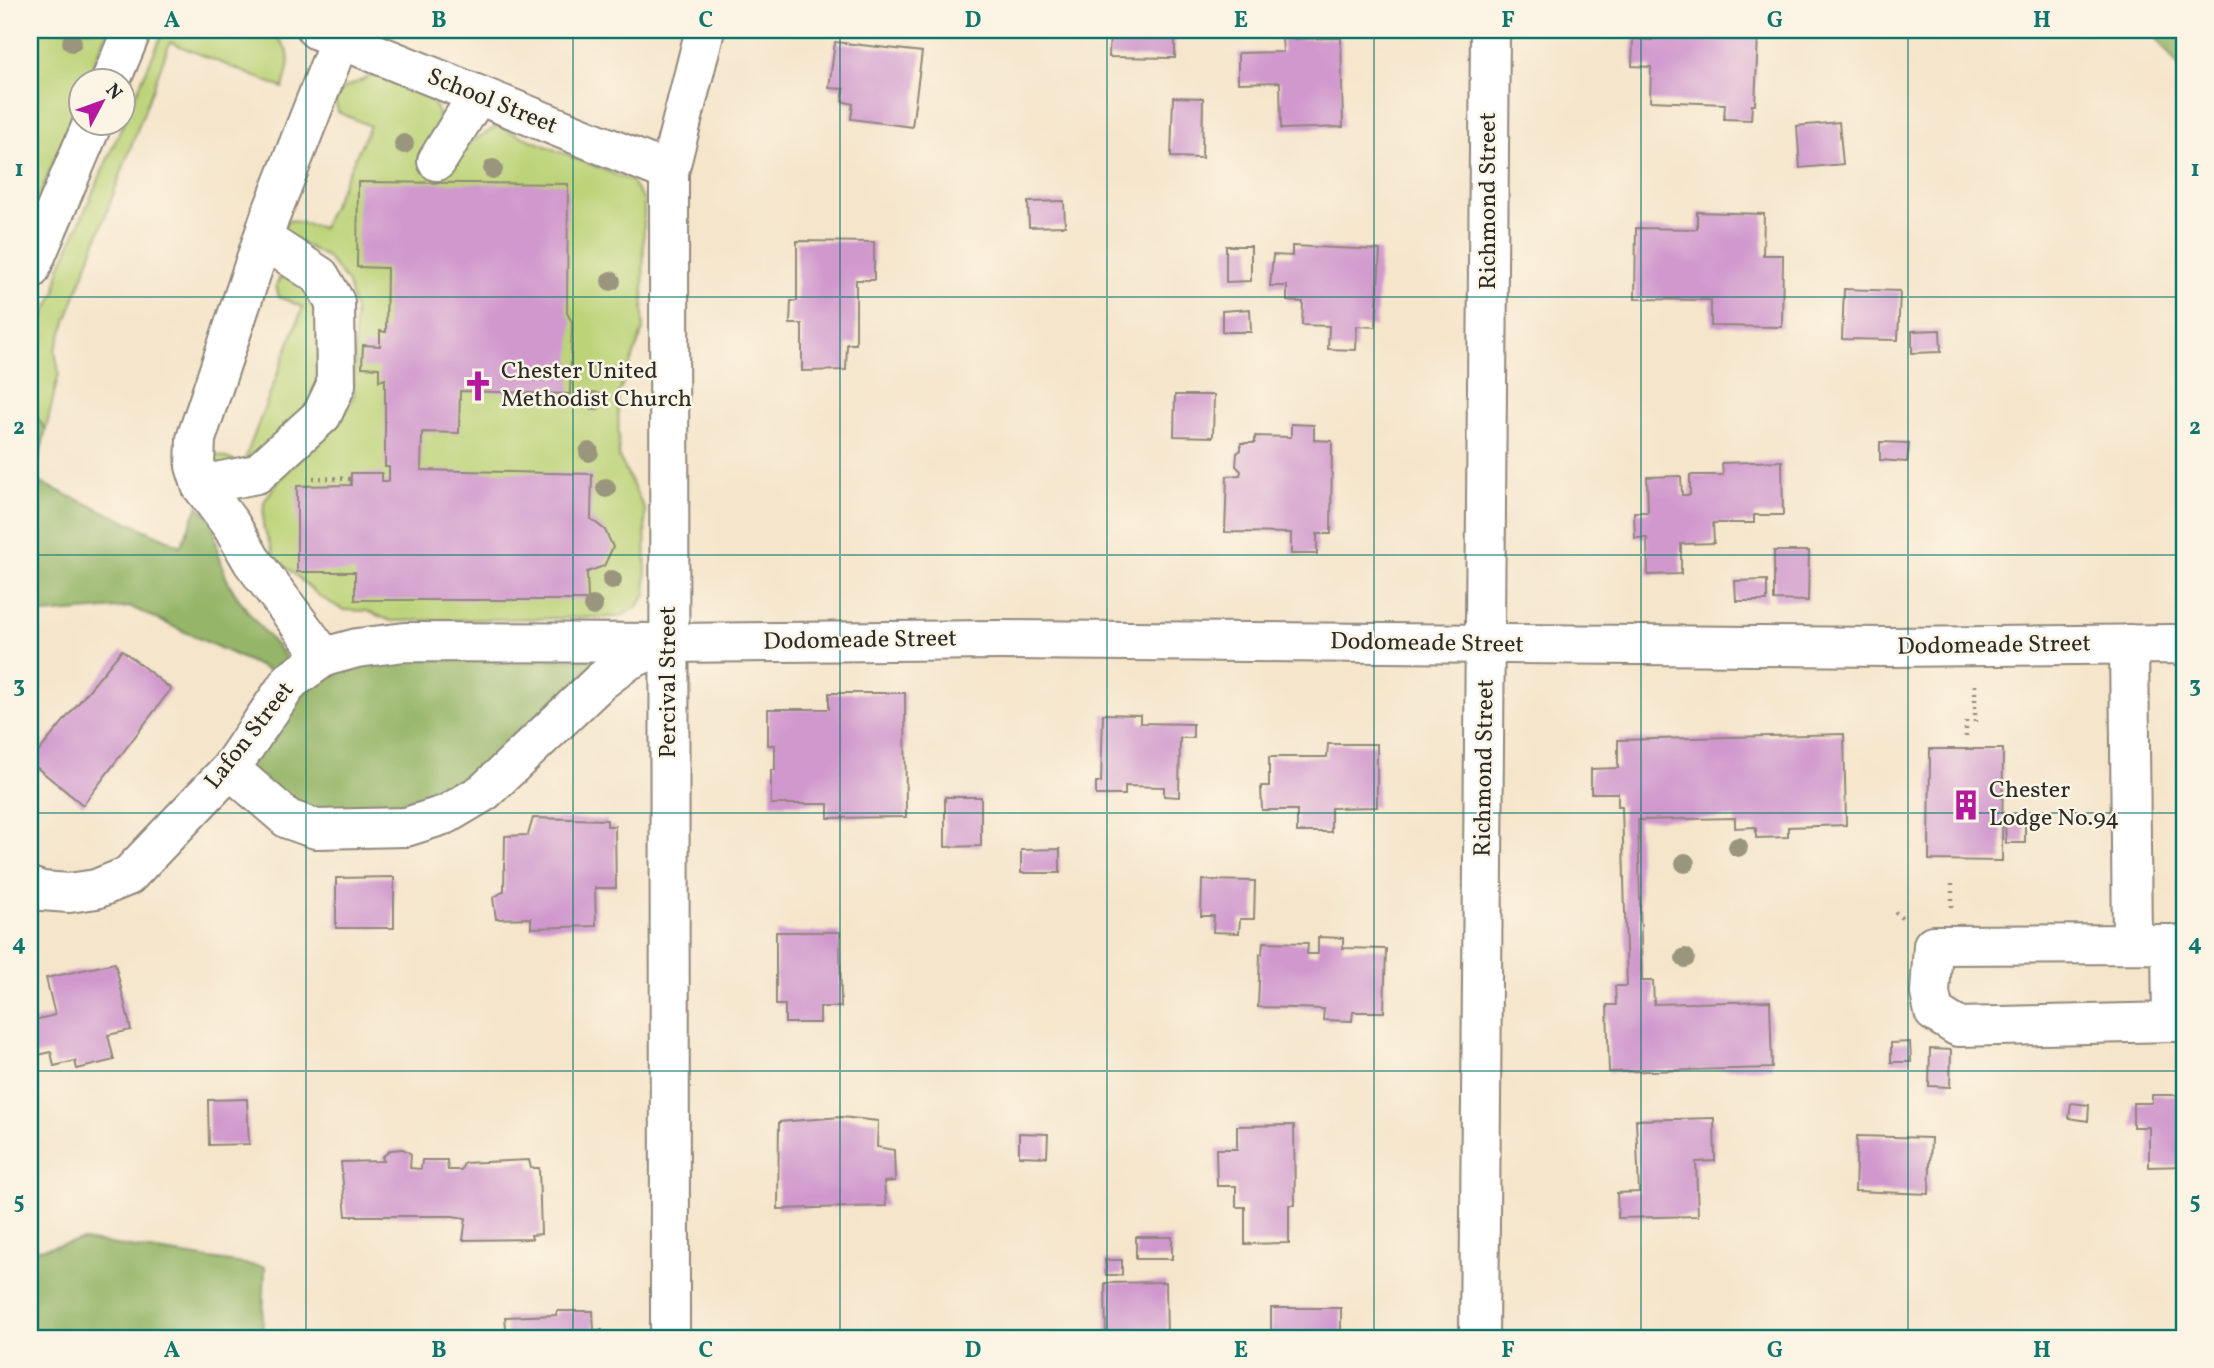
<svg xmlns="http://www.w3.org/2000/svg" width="2214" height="1368" viewBox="0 0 2214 1368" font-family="Vollkorn,serif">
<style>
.green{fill:#bcd378;stroke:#747f52;stroke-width:2}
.forest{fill:#95b568;stroke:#60704a;stroke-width:2}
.building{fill:#d098cd}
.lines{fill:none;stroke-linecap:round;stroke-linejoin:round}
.minor-casing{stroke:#90887b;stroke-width:42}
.path{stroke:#90887b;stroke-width:4.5;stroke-dasharray:2 5;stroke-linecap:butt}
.minor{stroke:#fff;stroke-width:38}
.tree{fill:#9a967d}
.grid{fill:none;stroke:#0f766e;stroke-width:2;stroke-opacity:0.55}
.labels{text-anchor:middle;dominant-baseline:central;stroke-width:5;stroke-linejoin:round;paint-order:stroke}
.street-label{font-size:24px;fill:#2b2b2b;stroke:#fcf5e5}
.poi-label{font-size:24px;fill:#2b2b2b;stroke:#fcf5e5;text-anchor:start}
.neatline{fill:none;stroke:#0f766e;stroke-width:2.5}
.grid-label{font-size:23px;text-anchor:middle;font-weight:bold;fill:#0f766e}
</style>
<rect width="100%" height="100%" fill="#fcf5e5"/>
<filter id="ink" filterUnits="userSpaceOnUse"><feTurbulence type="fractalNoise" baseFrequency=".0143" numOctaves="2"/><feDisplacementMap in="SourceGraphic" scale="14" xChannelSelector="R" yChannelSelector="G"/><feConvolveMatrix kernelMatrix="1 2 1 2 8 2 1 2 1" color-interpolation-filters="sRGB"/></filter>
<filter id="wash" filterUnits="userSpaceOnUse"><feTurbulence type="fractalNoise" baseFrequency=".00686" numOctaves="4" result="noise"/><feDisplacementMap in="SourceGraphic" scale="28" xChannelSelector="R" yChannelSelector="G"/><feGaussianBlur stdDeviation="1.57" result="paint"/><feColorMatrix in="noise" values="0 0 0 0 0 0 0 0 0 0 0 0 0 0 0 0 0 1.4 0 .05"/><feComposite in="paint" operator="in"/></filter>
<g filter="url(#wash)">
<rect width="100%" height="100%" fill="#f5e5cb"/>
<g class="green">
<path d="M30,30H108L87,80H80V97L30,219Z"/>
<path d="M164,30H270C294,54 291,56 283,88L170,42L55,351L59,373L46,429L33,414L36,388L30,380V344L56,291L59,270Z"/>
<path d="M373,75L426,95L437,108L440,128L466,145L497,126L631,181L644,201L643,330L618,396L619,457L645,510L646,595L637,607L619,617L391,621L367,611L343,610L319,596L275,557L263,526L264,502L279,479L340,423L354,395L355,311L348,283L327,257L285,234L283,225L289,220L322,228L370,126L338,112L335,101L344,88Z"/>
<path d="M291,276L314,298L320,325L317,385L312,401L244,471L213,469L215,454L243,464L303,307L279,297L276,286L280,277Z"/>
</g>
<g class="forest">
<path d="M2150,30H2184V73Z"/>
<path d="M30,380L36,388L33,414L46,429L34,480L181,546L198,506L212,518C215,538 219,558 226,577C236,601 269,637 286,657L274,673L131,607L30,615Z"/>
<path d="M600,659L478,780L372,814L293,808L244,771L280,715L316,681L366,660Z"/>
<path d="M83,1240L265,1267L262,1338H30V1251Z"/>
</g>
<g id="blocks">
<g class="building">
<path d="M1110,30H1175V58L1109,57Z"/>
<path d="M1653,30H1723V35L1758,36L1755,105H1752L1751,120L1724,119L1725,104L1650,101L1651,67L1632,66L1633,39L1652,40Z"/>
<path d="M1341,38L1343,127L1281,129L1280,82L1238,83V53L1283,52L1282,39Z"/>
<path d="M835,42L922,52L912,127L851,119L853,104L842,101L844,89L829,88Z"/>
<path d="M1173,97L1203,98L1202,158L1171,157Z"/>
<path d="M1839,122L1843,164L1800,168L1797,126Z"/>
<path d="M2179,179H2184V222L2176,221Z"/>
<path d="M358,182L568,184L567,313L572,322L570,394L460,391L459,433L422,432L421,470L592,474L591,519L605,530L613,547L604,566L587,572L588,600H355V572H297V486L351,485V473H382V481H389V467H385V379L379,381V368L362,367L363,345L380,346V331L386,332L387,268L357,267Z"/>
<path d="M1064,201L1065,226L1029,227L1028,202Z"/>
<path d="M1697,212L1764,214L1763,255H1783L1782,327L1711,326V300L1635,299L1636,228L1697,229Z"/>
<path d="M797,241L874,242V280H856V344H847L846,370L802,371V324H790L791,301H797Z"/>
<path d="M1226,246H1251V281L1226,282Z"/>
<path d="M1292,246L1380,250L1376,327L1357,326L1356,350L1328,349L1329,326L1302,325L1303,302L1287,301V286H1270L1273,255L1292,256Z"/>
<path d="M1844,289L1900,291L1898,340L1842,339Z"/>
<path d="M1250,309L1251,332H1222V311Z"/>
<path d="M1940,330L1941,352L1912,353V331Z"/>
<path d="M1175,395H1214L1213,437L1174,436Z"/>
<path d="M1291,424L1314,425V440L1332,441L1331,534H1317V554H1291V533L1225,532L1227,476L1240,475L1241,471L1236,466L1237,453L1241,450V443H1255V436L1291,437Z"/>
<path d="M1880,442L1909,443L1907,462L1880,460Z"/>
<path d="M1782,461L1783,515H1754V523H1713L1714,543L1681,544V574L1648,575L1647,538H1635L1634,512H1648L1647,477L1681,476L1682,495H1690V475H1723L1722,463Z"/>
<path d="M1774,551H1809L1808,601L1774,600Z"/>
<path d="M1767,580V601H1736L1735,581Z"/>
<path d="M122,650L171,689L83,805L30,762Z"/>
<path d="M829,693H905L906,817L828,818V804H771V770H775V745H768V709H829Z"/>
<path d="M1103,714L1140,715V723L1193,724V738H1180L1179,797L1164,796V787L1125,786V795H1096V782H1101Z"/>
<path d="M1844,734L1846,825L1788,827V837L1756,838V827L1735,828V818L1638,820L1642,981H1653L1654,1004L1770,1001L1772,1068L1609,1072L1607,1005H1616L1615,986H1627L1622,806H1618V793H1591V769L1618,768V740Z"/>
<path d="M1328,744H1377V807L1331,808V832H1297V810H1262L1261,786H1269V757H1327Z"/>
<path d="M1930,749H2003L2002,861L1929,860Z"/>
<path d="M945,797H981V846L945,847Z"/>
<path d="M533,818L607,820V826H615L616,888H595L596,926L531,928V918L496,919L493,898L504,891L505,836L528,835Z"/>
<path d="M2025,820V843H2006L2005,821Z"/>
<path d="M1060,849V873H1021V850Z"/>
<path d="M394,877V928H336V878Z"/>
<path d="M1202,880L1255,881L1254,919H1240L1239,933L1213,932L1214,916H1201Z"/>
<path d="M776,932H840L841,1007H820V1023H785V1005H776Z"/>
<path d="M1318,937L1343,938V948L1386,949L1384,1012H1353L1352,1021L1323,1020L1324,1009L1258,1007L1260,954H1262L1263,942L1308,943L1307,954H1318Z"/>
<path d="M115,963L131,1030L108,1035L114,1060L77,1069L75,1061L54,1066L51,1052L30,1057V1021L55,1015L46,978Z"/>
<path d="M1910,1042L1911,1062H1891V1043Z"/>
<path d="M1930,1049L1951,1050L1950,1087L1929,1086Z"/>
<path d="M2152,1095H2184V1166L2149,1167V1127H2133V1103H2152Z"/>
<path d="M247,1099L249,1144L209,1145L208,1100Z"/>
<path d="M2071,1103L2089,1105L2088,1121L2069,1118Z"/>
<path d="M841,1117L878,1121L877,1147L894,1150L895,1181L884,1182L886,1206L778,1209L779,1122Z"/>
<path d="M1714,1118L1715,1161L1696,1162L1698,1216L1618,1218L1617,1193L1639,1192L1636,1120Z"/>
<path d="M1294,1125L1295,1205H1289V1243L1245,1244V1207H1236V1186H1217L1216,1149H1237V1126Z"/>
<path d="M1019,1133L1048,1134L1047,1157L1019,1156Z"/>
<path d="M1857,1136L1931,1138L1929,1194L1855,1191Z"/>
<path d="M403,1149L411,1154L410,1168L421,1169L422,1160H447L448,1170H461L464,1163L529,1160L531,1168H539L541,1234L531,1235L532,1239L463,1240L466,1218L452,1216H346L341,1162L384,1161L382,1157L391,1150Z"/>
<rect x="1136" y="1237" width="36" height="22"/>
<path d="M1105,1260H1122V1275H1106Z"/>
<path d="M1166,1282L1167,1338H1106L1105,1283Z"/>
<path d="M1271,1308H1341V1338H1244V1334H1271Z"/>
<path d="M557,1311H593L594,1330H602V1338H507L505,1317L556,1315Z"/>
</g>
</g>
</g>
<g filter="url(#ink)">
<use href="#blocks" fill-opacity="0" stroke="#90887b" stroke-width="2"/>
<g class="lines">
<g class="minor-casing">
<g id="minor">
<path d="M317,30L669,172"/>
<path d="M111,80L132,30"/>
<path d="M437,161L477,96"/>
<path d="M30,270L93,122"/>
<path d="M201,485L257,474L322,415L336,385L335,302L320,276L263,239"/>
<path d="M2129,644L2132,943"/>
<path d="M324,657L252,561L231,525L201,485L195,466L196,439L270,217L340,39"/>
<path d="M230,769L288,819L316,829L406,827L447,814L484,792L601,681L629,660L661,646"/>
<path d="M30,887L42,891L69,893L96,889L128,876L230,769L290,681L324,657L357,648L405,642L669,643L1000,640L1890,647L2173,644L2184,646"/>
<path d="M2172,1022L2171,944L1933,945L1930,993L1934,1012L1958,1027L2172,1022H2184"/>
<path d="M670,1338L669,172L705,30"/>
<path d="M1479,1338L1490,30"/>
</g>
</g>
<g class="path">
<path d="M313,478L350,479"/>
<path d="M1975,685V726"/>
<path d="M1966,737V721"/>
<path d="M1952,907V883"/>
<path d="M1895,912L1905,921"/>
</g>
<use href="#minor" class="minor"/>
</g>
<g class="tree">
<circle cx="72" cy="42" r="10"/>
<circle cx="404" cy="144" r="10"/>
<circle cx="493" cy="169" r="10"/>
<circle cx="611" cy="281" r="10"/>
<circle cx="594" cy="401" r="10"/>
<circle cx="589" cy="452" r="10"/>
<circle cx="606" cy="488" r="10"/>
<circle cx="612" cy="580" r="10"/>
<circle cx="593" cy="606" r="10"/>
<circle cx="1738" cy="847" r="10"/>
<circle cx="1685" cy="863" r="10"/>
<circle cx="1685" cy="958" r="10"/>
</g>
</g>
<path class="grid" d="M306,30V1338M573,30V1338M840,30V1338M1107,30V1338M1374,30V1338M1641,30V1338M1908,30V1338M30,297H2184M30,555H2184M30,813H2184M30,1071H2184"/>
<defs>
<g id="church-bare" transform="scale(2.415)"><path d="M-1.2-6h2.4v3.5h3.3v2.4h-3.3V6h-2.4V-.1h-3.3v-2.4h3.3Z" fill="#b5179e" stroke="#fcf5e5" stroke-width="2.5" paint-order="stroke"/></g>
<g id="building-bare" transform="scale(2.415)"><path d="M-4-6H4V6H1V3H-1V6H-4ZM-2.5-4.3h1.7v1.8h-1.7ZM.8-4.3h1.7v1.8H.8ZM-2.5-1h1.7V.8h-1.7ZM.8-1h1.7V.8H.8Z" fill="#b5179e" stroke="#fcf5e5" stroke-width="2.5" paint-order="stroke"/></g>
</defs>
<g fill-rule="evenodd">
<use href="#church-bare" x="478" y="386"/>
<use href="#building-bare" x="1966" y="805"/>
</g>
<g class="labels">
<g class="street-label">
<text transform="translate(492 102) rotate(22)">School Street</text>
<text transform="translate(1489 201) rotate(-90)">Richmond Street</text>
<text transform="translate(860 641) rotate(-1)">Dodomeade Street</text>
<text transform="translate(1427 644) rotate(1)">Dodomeade Street</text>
<text transform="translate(1994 646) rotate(-1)">Dodomeade Street</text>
<text transform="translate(669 682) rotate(-90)">Percival Street</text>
<text transform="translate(250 736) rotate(-52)">Lafon Street</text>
<text transform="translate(1485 768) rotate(-89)">Richmond Street</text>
</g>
<g class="poi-label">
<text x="501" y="372">Chester United<tspan x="501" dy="28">Methodist Church</tspan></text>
<text x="1989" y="791">Chester<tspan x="1989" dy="28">Lodge No.94</tspan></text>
</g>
</g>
<rect width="2214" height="1368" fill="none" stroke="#fcf5e5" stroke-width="77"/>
<g transform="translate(102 102) rotate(49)"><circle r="33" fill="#fcf5e5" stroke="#a8a49b" stroke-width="2"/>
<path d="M0-5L12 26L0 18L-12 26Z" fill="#b5179e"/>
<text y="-10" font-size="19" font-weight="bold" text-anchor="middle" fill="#2b2b2b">N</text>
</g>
<rect x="38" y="38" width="2138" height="1292" class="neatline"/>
<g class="grid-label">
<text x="172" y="27">A</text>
<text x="439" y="27">B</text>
<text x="706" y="27">C</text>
<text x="973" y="27">D</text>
<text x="1241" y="27">E</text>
<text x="1508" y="27">F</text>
<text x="1775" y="27">G</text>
<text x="2042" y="27">H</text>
<text x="19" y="176">1</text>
<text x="2195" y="176">1</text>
<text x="19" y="434">2</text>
<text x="2195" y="434">2</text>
<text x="19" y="692">3</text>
<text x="2195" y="692">3</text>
<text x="19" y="950">4</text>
<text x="2195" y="950">4</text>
<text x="19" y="1208">5</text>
<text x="2195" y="1208">5</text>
<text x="172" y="1357">A</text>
<text x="439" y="1357">B</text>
<text x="706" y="1357">C</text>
<text x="973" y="1357">D</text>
<text x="1241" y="1357">E</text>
<text x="1508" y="1357">F</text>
<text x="1775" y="1357">G</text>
<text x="2042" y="1357">H</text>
</g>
</svg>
